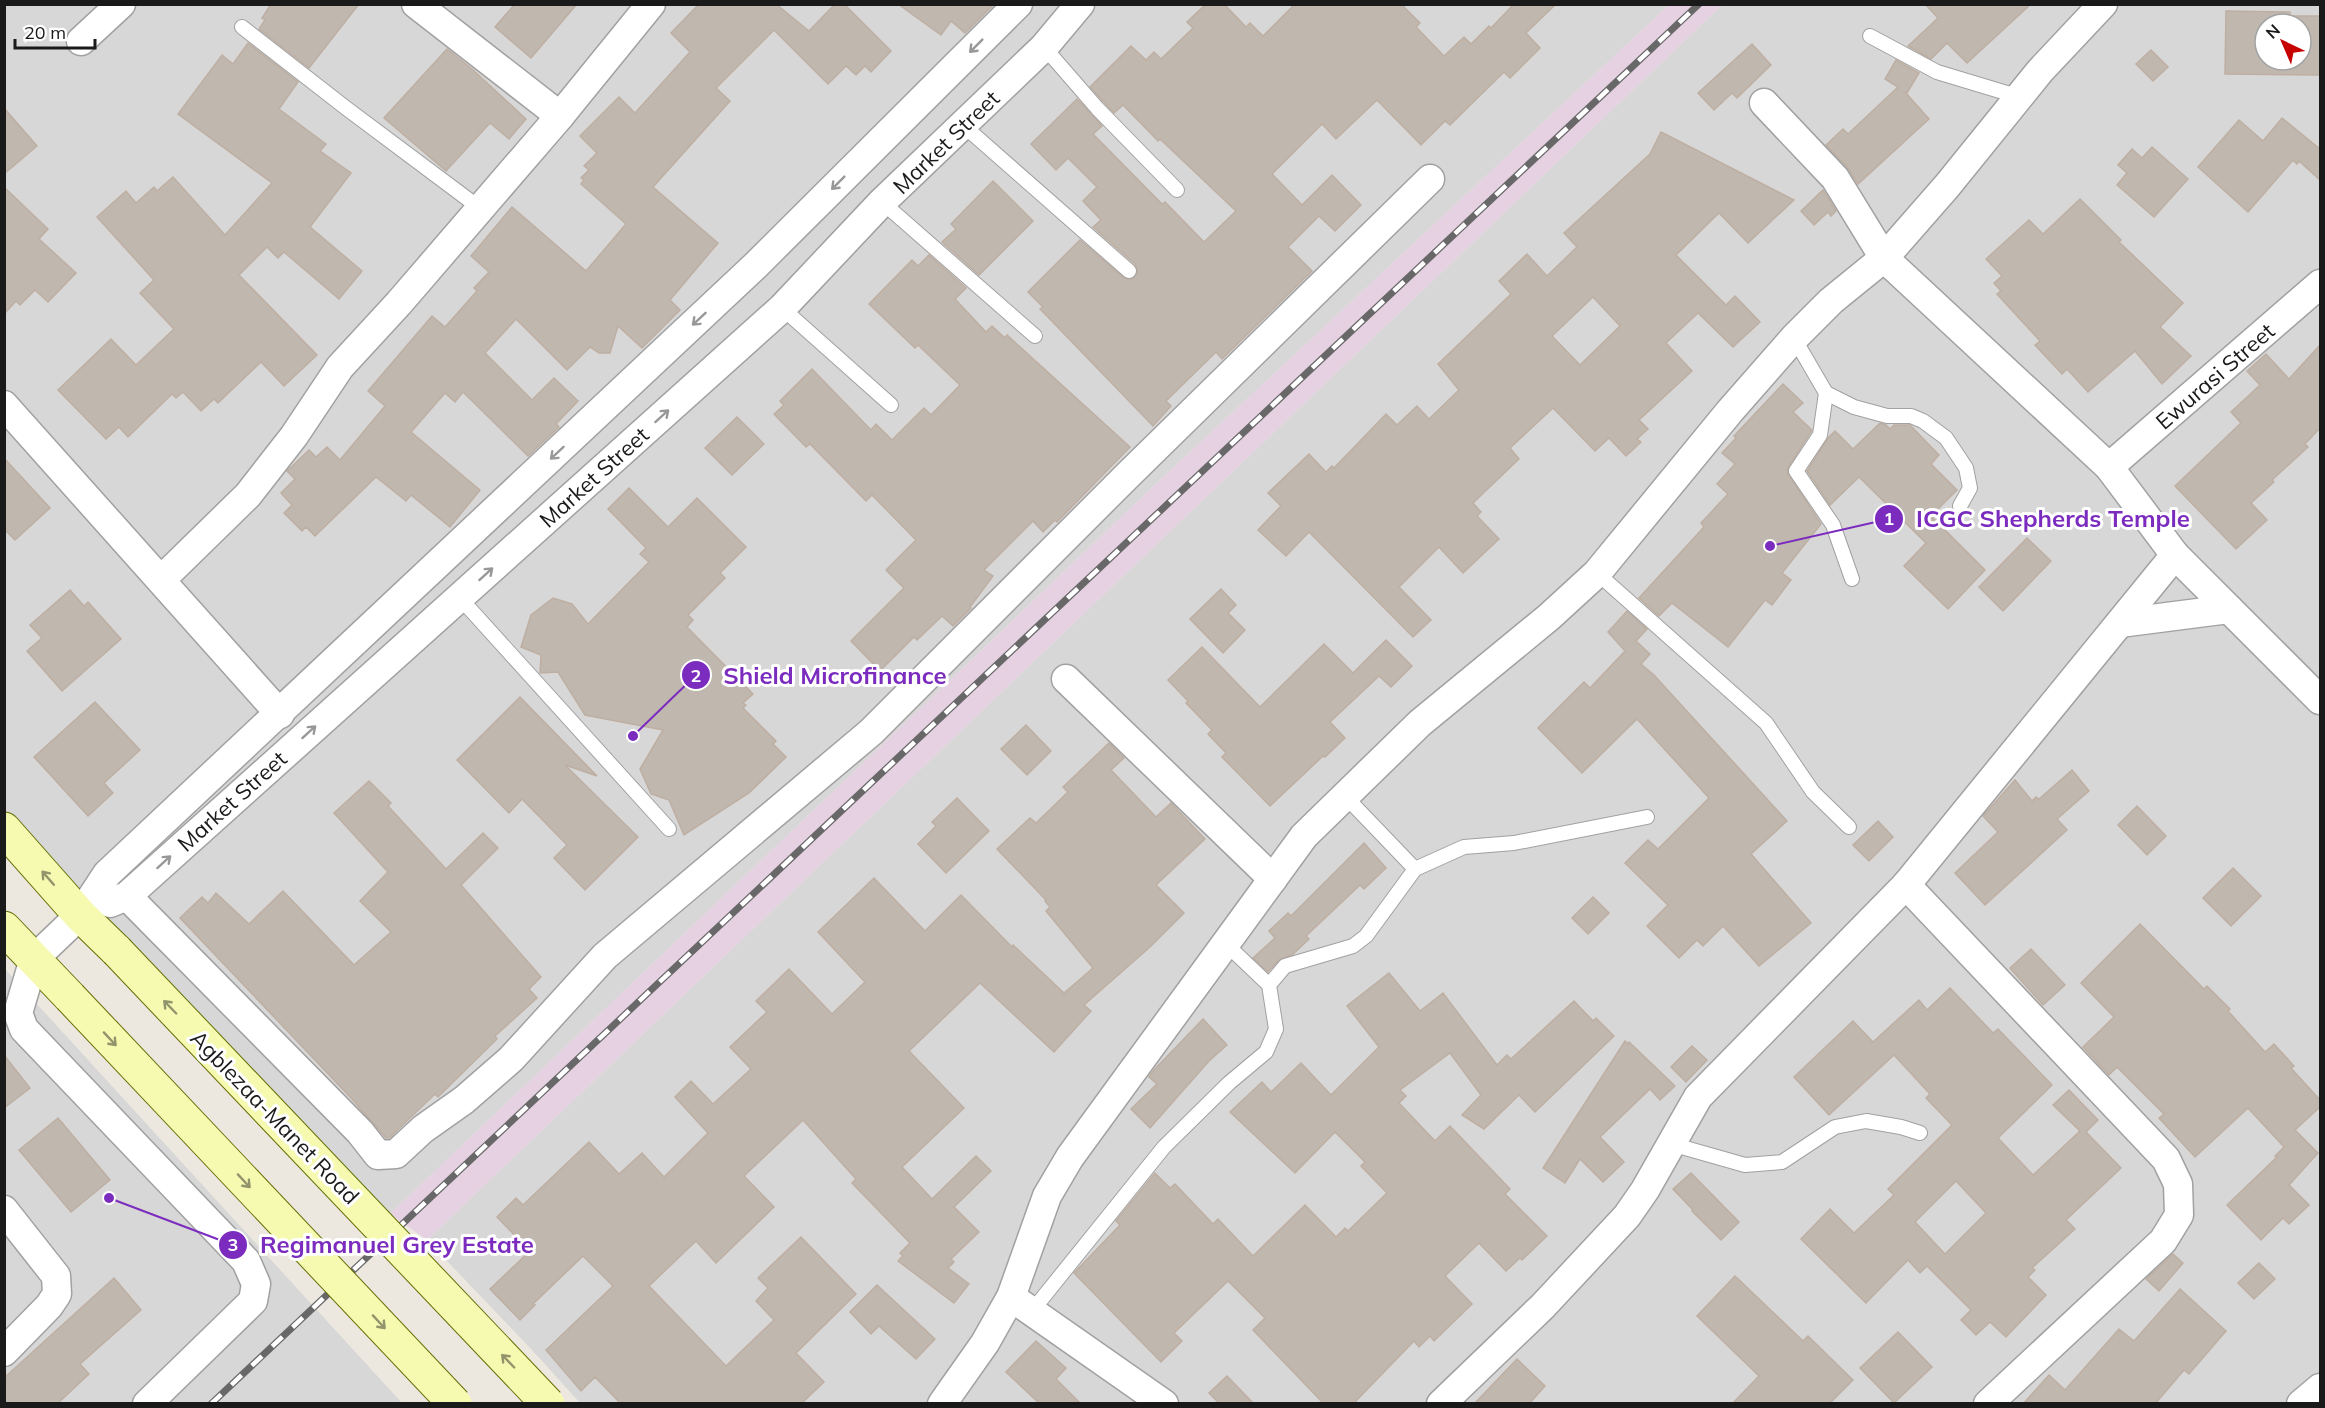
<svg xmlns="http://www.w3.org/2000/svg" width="2325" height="1408" viewBox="0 0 2325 1408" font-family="Mulish,sans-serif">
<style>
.residential{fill:#d8d7d7;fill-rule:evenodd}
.industrial{fill:#e6d1e2}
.building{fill:#c0b7af;stroke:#beafa2;stroke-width:1.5;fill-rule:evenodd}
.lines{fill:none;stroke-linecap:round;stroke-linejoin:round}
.service-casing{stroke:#a1a1a1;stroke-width:16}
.minor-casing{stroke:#a1a1a1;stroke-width:31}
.secondary-casing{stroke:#626f03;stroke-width:35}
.service{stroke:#fff;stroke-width:14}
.minor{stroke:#fff;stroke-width:28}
.secondary{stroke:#f5fab0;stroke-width:33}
.rail-casing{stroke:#686868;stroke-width:7}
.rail{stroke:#fff;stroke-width:4.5;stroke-dasharray:14;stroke-linecap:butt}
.secondary-bridge-casing{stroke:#626f03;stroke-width:35;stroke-linecap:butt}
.secondary-bridge{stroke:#f5fab0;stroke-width:33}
.oneway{stroke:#989898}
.oneway2{stroke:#92956c}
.labels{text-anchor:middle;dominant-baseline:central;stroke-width:6;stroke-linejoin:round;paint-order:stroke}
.street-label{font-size:22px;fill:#1a1a1a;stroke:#fff}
.leader{fill:none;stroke:#7b2cbf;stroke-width:2}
.callout-dot{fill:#7b2cbf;stroke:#fff;stroke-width:2}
.mark-label{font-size:18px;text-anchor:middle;font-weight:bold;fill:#fff}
.callout-label{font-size:24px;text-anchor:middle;font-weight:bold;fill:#7b2cbf;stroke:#fff;stroke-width:6;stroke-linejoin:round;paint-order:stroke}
</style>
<rect width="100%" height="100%" fill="#ece8df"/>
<g class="residential">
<path d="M5,5H1669L1159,481L390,1214L28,842L5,812Z"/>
<path d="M1722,5H2320V1403H580L532,1350L427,1240ZM2265,24H2301V60H2265Z"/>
<path d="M4,968L175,1155L402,1403H5Z"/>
</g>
<path class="industrial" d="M1669,5H1722L427,1240L390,1214L1159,481Z"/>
<g class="building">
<path d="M271,4H359L309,68L259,29L265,20L262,18Z"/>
<path d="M515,4H577L531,58L495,27Z"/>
<path d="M699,4H776L809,31L835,4H844L891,51L871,72L865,66L856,75L846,66L828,84L774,30L716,88L730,101L653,187L718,243L670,300L680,310L642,348L618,326L610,353H599L590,347L567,370L516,319L485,353L532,400L554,378L578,401L556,424L559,427L528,456L463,392L455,402L445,393L411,432L480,490L450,527L411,495L406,501L376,477L315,536L306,527L302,531L284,513L292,505L281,493L295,479L287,471L309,450L316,457L327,447L340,460L385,406L368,391L432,316L445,327L477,291L474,288L489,272L471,256L512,207L586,271L626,224L581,184L584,180L581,178L589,170L584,166L597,153L580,136L619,97L635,113L690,52L671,33Z"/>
<path d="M898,4H994L965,33L951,21L941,35Z"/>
<path d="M1206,4H1224L1246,27L1250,23L1263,36L1295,4H1401L1420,23L1416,27L1444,56L1464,37L1471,44L1489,26L1491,28L1514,4H1556L1526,33L1540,48L1510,78L1504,72L1450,125L1445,121L1421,145L1377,100L1336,139L1322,124L1272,174L1302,205L1332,175L1361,205L1335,231L1319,216L1288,247L1312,271L1222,359L1216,352L1166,401L1171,406L1153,426L1040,309L1043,307L1028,292L1080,240L1124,278L1132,279L1138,272L1135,264L1093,227L1101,220L1083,201L1097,187L1068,158L1056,170L1031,144L1077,99L1102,126L1093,134L1162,204L1165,202L1204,242L1236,211L1160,139L1158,141L1123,105L1114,113L1090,87L1131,46L1146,60L1154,52L1161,59L1193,28L1187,22Z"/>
<path d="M1925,4H2031L1967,63L1947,43L1931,59L1908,46L1938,18Z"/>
<path d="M2226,11L2290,12V16H2320V75L2225,74ZM2265,24H2301V60H2265Z"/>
<path d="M248,43L298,82L279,109L326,144L320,151L351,173L310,227L362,271L339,299L284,252L278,258L267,247L239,275L317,355L284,386L261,362L218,403L214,399L201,411L183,392L176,398L172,394L128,437L119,427L106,439L58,390L111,339L136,365L174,329L140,293L154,280L97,217L126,191L136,203L154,187L157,191L173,177L225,235L272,183L178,114L222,55L233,64Z"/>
<path d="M1752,44L1771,65L1737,98L1732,93L1714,110L1698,93Z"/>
<path d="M447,49L472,69L526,119L509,139L490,123L446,171L384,118Z"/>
<path d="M2151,50L2168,67L2153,81L2136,64Z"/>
<path d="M1896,60L1919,73L1907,93L1905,92L1929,119L1858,184L1847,167L1826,145L1843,129L1848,134L1898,87L1885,79Z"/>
<path d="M4,108L37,146L4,174Z"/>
<path d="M2282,118L2320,149V180L2299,161L2297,164L2293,160L2248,212L2198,167L2239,120L2263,141Z"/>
<path d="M1661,132L1794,200L1748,243L1719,213L1676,255L1726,305L1735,296L1760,322L1733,347L1698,313L1666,343L1692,371L1639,420L1648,429L1637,439L1641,442L1626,456L1609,438L1595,451L1553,408L1510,448L1519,459L1473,503L1481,512L1477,516L1499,539L1463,573L1439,547L1399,587L1431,620L1413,637L1309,532L1286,556L1258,530L1281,506L1268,493L1309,454L1326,472L1332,466L1334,468L1386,414L1397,425L1417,406L1429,419L1459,390L1438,364L1511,294L1499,281L1527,254L1547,276L1577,247L1564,233L1650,154ZM1593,297L1620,326L1580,365L1552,336Z"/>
<path d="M2152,147L2188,179L2154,217L2117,185L2127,173L2118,165L2132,149L2142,158Z"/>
<path d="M993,181L1033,221L979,275L942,242L956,229L951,224Z"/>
<path d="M4,187L48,229L39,239L76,273L48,302L35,290L20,305L16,301L4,314Z"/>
<path d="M1823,190L1836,211L1831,216L1828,212L1814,225L1801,211Z"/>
<path d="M2080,199L2121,240L2119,242L2183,303L2160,327L2191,356L2162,384L2135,351L2088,392L2067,369L2062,374L2035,345L2040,341L1997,294L2001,291L1994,283L2002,276L1986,259L2029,220L2043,234Z"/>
<path d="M929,255L966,288L955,299L986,332L992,326L1005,338L1007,335L1130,447L1057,522L1055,520L1043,532L1033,521L984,570L993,576L970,607L971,608L953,626L942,616L917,640L914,637L880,671L851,641L904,588L886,570L916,540L872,495L866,501L810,444L806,447L774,414L784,405L780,401L812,369L871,430L876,424L892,440L924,408L931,415L960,385L918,345L915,348L869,304L912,260L918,266Z"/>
<path d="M2320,345V428L2305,444L2308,447L2272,480L2274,482L2251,503L2267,520L2236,549L2175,486L2241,423L2231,412L2260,385L2247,371L2266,354L2289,379Z"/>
<path d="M1783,384L1803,403L1793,412L1812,430L1789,466L1787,472L1821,524L1782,573L1791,580L1772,605L1765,600L1728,647L1672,603L1659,616L1639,598L1704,527L1701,523L1728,494L1717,484L1735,464L1722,453L1736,438L1734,436Z"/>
<path d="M737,417L764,444L732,475L705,448Z"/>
<path d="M1880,423L1886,425L1890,429L1894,425H1910L1939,455L1931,464L1957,490L1931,516L1985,570L1948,609L1904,566L1926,543L1859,477L1830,505L1807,471L1828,438L1835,431L1853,449Z"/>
<path d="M4,458L50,508L15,540L4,529Z"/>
<path d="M629,488L668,527L697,498L746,547L720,573L725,578L688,615L693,620L687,627L753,694L743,703L746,705L743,708L776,741L773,744L786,757L749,793L684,835L669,800L651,794L640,769L663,730L585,715L558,672L540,673L541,655L521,647L531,615L553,598L572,604L588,624L649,562L640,554L646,548L608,509Z"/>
<path d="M2027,538L2051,561L2003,611L1979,587Z"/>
<path d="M1221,589L1236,605L1228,613L1245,630L1223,653L1190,619Z"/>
<path d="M70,590L84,606L88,602L121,639L62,691L27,651L42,638L30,625Z"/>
<path d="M1627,611L1647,629L1636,641L1650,654L1641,664L1654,675L1787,821L1751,854L1811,923L1759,966L1723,926L1703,946L1697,940L1679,958L1647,926L1668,905L1625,863L1648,840L1658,849L1709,798L1637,719L1582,773L1538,728L1584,682L1590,688L1625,651L1608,632Z"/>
<path d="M1386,640L1412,666L1391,687L1379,676L1330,722L1345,738L1325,757L1323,756L1270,806L1222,757L1226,753L1208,734L1212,730L1186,703L1188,701L1168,680L1202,647L1260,707L1324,644L1353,673Z"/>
<path d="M520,697L597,776L565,765L638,837L585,890L554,858L567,845L522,799L509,813L457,760Z"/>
<path d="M95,702L140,750L104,783L113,793L88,816L34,757Z"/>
<path d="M1026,725L1051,751L1027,775L1001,749Z"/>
<path d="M1109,743L1124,758L1111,770L1156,817L1171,803L1205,839L1156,885L1184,913L1150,947L1084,1005L1091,1011L1054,1052L980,983L909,1051L964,1108L902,1167L932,1199L976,1156L991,1171L954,1207L979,1232L951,1259L954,1262L948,1268L969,1284L954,1303L898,1261L903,1256L900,1253L910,1243L852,1183L856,1179L803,1120L744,1176L774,1207L716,1263L696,1241L649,1286L726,1366L774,1320L756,1301L768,1288L758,1278L801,1237L856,1294L796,1353L824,1382L801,1404H621L595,1377L581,1391L546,1350L613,1286L583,1256L533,1304L535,1305L520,1320L490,1289L530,1251L497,1217L516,1198L523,1205L589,1142L619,1174L642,1153L664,1177L708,1133L675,1097L691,1081L713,1104L751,1069L730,1047L767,1012L756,1001L789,969L832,1014L865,982L818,932L874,878L925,931L961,895L1012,947L1013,945L1064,993L1093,968L1046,911L1050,907L1045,901L1046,900L997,849L1030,818L1036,823L1068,792L1063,787Z"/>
<path d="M2072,770L2089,791L2057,819L2067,830L1985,905L1955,873L1998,832L1983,816L2015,780L2032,801L2036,797L2039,799Z"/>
<path d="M369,781L391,803L388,806L446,869L483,833L498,848L461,885L541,977L529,989L537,998L495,1036L497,1039L438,1097L435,1094L389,1138H386L352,1099L180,918L202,897L208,903L216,893L249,924L283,891L354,965L391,932L360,901L388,872L334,813Z"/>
<path d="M957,798L989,831L946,873L918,844L936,826L932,822Z"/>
<path d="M2137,806L2166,836L2147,855L2118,825Z"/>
<path d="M1878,821L1893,837L1869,861L1853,845Z"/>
<path d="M1364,843L1386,868L1364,889L1360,885L1306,936L1309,939L1292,955L1279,960L1268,972L1253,958L1275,938L1269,931L1288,913L1291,916Z"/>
<path d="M2233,868L2261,896L2231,926L2203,898Z"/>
<path d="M1593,897L1609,913L1588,934L1572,918Z"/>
<path d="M2140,924L2204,989L2207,986L2230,1009L2228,1011L2265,1052L2274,1044L2294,1066L2291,1068L2320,1100V1107L2295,1130L2318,1153L2289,1185L2309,1205L2289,1224L2283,1218L2261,1240L2227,1205L2277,1157L2275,1156L2284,1147L2248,1108L2195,1157L2159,1118L2164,1114L2117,1067L2109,1075L2083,1047L2114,1017L2081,983Z"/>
<path d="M2031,949L2065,985L2043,1005L2010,968Z"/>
<path d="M1389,973L1420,1011L1443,993L1497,1065L1507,1055L1511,1059L1574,1001L1593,1021L1596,1018L1614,1036L1535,1112L1519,1095L1484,1129L1462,1115L1481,1095L1450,1053L1400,1090L1406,1096L1399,1103L1435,1141L1450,1126L1510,1189L1505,1194L1547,1236L1522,1260L1520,1258L1506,1271L1479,1243L1445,1276L1472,1304L1434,1341L1430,1336L1419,1347L1414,1341L1353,1404H1324L1253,1330L1265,1318L1228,1281L1174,1333L1182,1341L1161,1362L1074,1273L1120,1225L1116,1221L1155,1173L1170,1188L1175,1184L1213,1224L1218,1219L1253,1256L1305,1205L1336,1237L1345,1228L1348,1231L1387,1193L1361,1166L1365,1162L1335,1132L1295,1173L1230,1112L1262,1082L1271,1092L1301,1063L1331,1095L1379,1047L1347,1006Z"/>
<path d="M1950,988L1993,1033L1998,1029L2052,1085L1998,1138L2033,1175L2080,1131L2053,1105L2069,1090L2098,1120L2086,1132L2121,1168L2066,1220L2075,1229L2032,1268L2035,1270L2028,1277L2046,1295L2006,1337L1990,1322L1976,1335L1961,1320L1971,1310L1927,1266L1920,1273L1908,1260L1866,1303L1801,1239L1830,1209L1854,1233L1894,1195L1888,1189L1952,1125L1926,1098L1930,1094L1894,1055L1829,1115L1794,1077L1853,1021L1873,1042L1919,1000L1927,1010ZM1956,1181L1986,1213L1945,1254L1915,1222Z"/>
<path d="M1203,1019L1227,1045L1209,1061L1150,1128L1131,1109L1157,1084L1149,1077L1154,1070Z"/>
<path d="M1625,1041L1628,1044L1629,1042L1675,1086L1660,1100L1650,1089L1600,1137L1624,1162L1603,1182L1580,1159L1565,1183L1543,1168Z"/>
<path d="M1692,1046L1707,1060L1686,1082L1671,1067Z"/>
<path d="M4,1055L30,1088L4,1108Z"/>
<path d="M58,1118L110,1180L71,1212L19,1150Z"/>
<path d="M1691,1173L1739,1222L1721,1240L1692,1211L1693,1210L1673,1189Z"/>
<path d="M2173,1254L2183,1263L2159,1291L2146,1279Z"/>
<path d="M2259,1263L2275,1279L2254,1299L2238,1283Z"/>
<path d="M1735,1276L1803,1341L1808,1336L1853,1380L1829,1404H1732L1759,1376L1697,1316Z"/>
<path d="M114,1278L141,1310L80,1364L89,1374L57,1404H4V1378Z"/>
<path d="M877,1285L935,1339L916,1359L879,1326L871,1334L850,1312Z"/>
<path d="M2180,1289L2226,1331L2189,1374L2184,1370L2155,1404H2023L2049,1375L2065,1390L2119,1329L2134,1341Z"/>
<path d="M1898,1332L1932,1367L1894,1403L1860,1368Z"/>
<path d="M1036,1341L1066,1368L1056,1379L1081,1404H1040L1006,1372Z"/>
<path d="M1517,1359L1545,1386L1529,1404H1474Z"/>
<path d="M1227,1376L1254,1404H1220L1209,1393Z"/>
</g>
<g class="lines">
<g class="service-casing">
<g id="service">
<path d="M242,27L346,108L481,209"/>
<path d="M1870,36L1937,72L2020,97"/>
<path d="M1044,47L1097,108L1177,190"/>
<path d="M964,126L1129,271"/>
<path d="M882,202L1035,336"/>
<path d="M782,308L891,405"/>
<path d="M1794,338L1826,393L1820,435L1796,471L1833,525L1852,579"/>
<path d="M1826,393L1854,407L1887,416H1911L1923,421L1946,438L1966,468L1970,488L1960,506"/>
<path d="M1597,573L1766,723L1813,792L1849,827"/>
<path d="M460,598L669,829"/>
<path d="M1344,795L1415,869L1464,847L1514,843L1647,817"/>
<path d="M1269,985L1285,966L1353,946L1366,936L1415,869"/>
<path d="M1671,1144L1745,1165L1782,1162L1835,1127L1866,1121L1901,1127L1920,1133"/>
<path d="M1032,1311L1164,1147L1229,1083L1266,1052L1276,1029L1269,985L1226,944"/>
</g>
</g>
<g class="minor-casing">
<g id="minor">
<path d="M416,4L560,116"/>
<path d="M81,41L121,4"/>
<path d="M1764,103L1835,178L1884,258L2109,467L2175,555L2320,700"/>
<path d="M4,405L280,714"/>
<path d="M2109,467L2320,284"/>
<path d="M161,580L248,495L294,436L340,367L399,303L560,116L651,4"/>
<path d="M2120,623L2229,609"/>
<path d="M1066,679L1273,879"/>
<path d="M1906,885L2166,1159L2178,1184L2179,1215L2163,1241L1988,1404"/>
<path d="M127,896L360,1132L378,1155L396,1154L423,1129L464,1100L511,1059L605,956L871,732L1128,475L1430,179"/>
<path d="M110,903L127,896L782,308L882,202L1044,47L1080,4"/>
<path d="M4,1210L56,1276L57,1294L49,1306L4,1352"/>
<path d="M1011,1297L1164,1404"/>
<path d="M147,1404L253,1301L256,1284L246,1261L24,1029L18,1013L34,959L80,915L107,874L755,266L1018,4"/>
<path d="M942,1404L985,1343L1011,1297L1047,1196L1070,1157L1304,836L1420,723L1549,617L1597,573L1730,411L1794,338L1831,301L1884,258L1947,186L2040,71L2103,4"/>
<path d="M1441,1404L1543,1306L1627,1216L1645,1190L1698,1097L1906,885L2175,555"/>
<path d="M2301,1404L2320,1388"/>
</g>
</g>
<g class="secondary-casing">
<g id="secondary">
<path d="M4,829L80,915L117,951"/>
<path d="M4,928L70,997"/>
</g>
</g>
<use href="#service" class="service"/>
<use href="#minor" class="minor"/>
<use href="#secondary" class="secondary"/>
<g class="rail-casing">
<path id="rail" d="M211,1404L1699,4"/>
</g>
<use href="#rail" class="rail"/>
<g class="secondary-bridge-casing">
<g id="secondary-bridge">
<path d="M117,951L548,1404"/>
<path d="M70,997L455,1404"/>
</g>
</g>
<use href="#secondary-bridge" class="secondary-bridge"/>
</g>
<defs><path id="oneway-shaft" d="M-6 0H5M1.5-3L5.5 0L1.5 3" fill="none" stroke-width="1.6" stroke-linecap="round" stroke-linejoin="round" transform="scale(1.5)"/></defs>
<g class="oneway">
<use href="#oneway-shaft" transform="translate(976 46) rotate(135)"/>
<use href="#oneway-shaft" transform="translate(838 183) rotate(135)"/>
<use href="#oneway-shaft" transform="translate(699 319) rotate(137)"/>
<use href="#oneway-shaft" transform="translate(662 416) rotate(-42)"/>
<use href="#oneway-shaft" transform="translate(557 453) rotate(137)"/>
<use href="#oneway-shaft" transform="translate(486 574) rotate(-42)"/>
<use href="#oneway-shaft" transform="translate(309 732) rotate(-42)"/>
<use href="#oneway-shaft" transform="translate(164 862) rotate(-42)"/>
</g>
<g class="oneway2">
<use href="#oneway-shaft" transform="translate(48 878) rotate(-131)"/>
<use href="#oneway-shaft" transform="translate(170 1007) rotate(-134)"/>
<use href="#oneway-shaft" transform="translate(110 1039) rotate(47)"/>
<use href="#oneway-shaft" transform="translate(244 1181) rotate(47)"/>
<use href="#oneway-shaft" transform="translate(379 1322) rotate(47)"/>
<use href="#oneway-shaft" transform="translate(508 1361) rotate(-134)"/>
</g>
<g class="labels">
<g class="street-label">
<text transform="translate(946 142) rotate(-44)">Market Street</text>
<text transform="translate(2215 376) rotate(-41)">Ewurasi Street</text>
<text transform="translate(594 477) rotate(-42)">Market Street</text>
<text transform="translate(232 801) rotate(-42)">Market Street</text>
<text transform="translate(275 1117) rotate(46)">Agblezaa-Manet Road</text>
</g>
</g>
<path class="leader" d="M1770 546L1889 519M633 736L696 675M109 1198L233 1245"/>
<g class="callout-dot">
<circle cx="1770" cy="546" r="6"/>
<circle cx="633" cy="736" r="6"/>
<circle cx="109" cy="1198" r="6"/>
<circle cx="1889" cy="519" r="15"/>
<circle cx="696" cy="675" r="15"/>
<circle cx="233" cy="1245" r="15"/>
</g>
<g class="mark-label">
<text x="1889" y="525">1</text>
<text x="696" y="682">2</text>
<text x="233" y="1251">3</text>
</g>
<g class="callout-label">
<text x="2053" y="527">ICGC Shepherds Temple</text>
<text x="835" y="684">Shield Microfinance</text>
<text x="397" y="1253">Regimanuel Grey Estate</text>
</g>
<rect width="2325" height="1408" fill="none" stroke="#1a1a1a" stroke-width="12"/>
<g transform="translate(2283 42) rotate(316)"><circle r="28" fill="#ffffff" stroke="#a3a3a3" stroke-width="1.5"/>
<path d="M0-4.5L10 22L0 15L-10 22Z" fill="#c50200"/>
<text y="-9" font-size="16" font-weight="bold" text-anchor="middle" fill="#1a1a1a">N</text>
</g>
<path d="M15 39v9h80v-9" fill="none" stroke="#1a1a1a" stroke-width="3"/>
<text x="24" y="39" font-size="18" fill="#1a1a1a" stroke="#ffffff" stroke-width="4.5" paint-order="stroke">20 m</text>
</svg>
